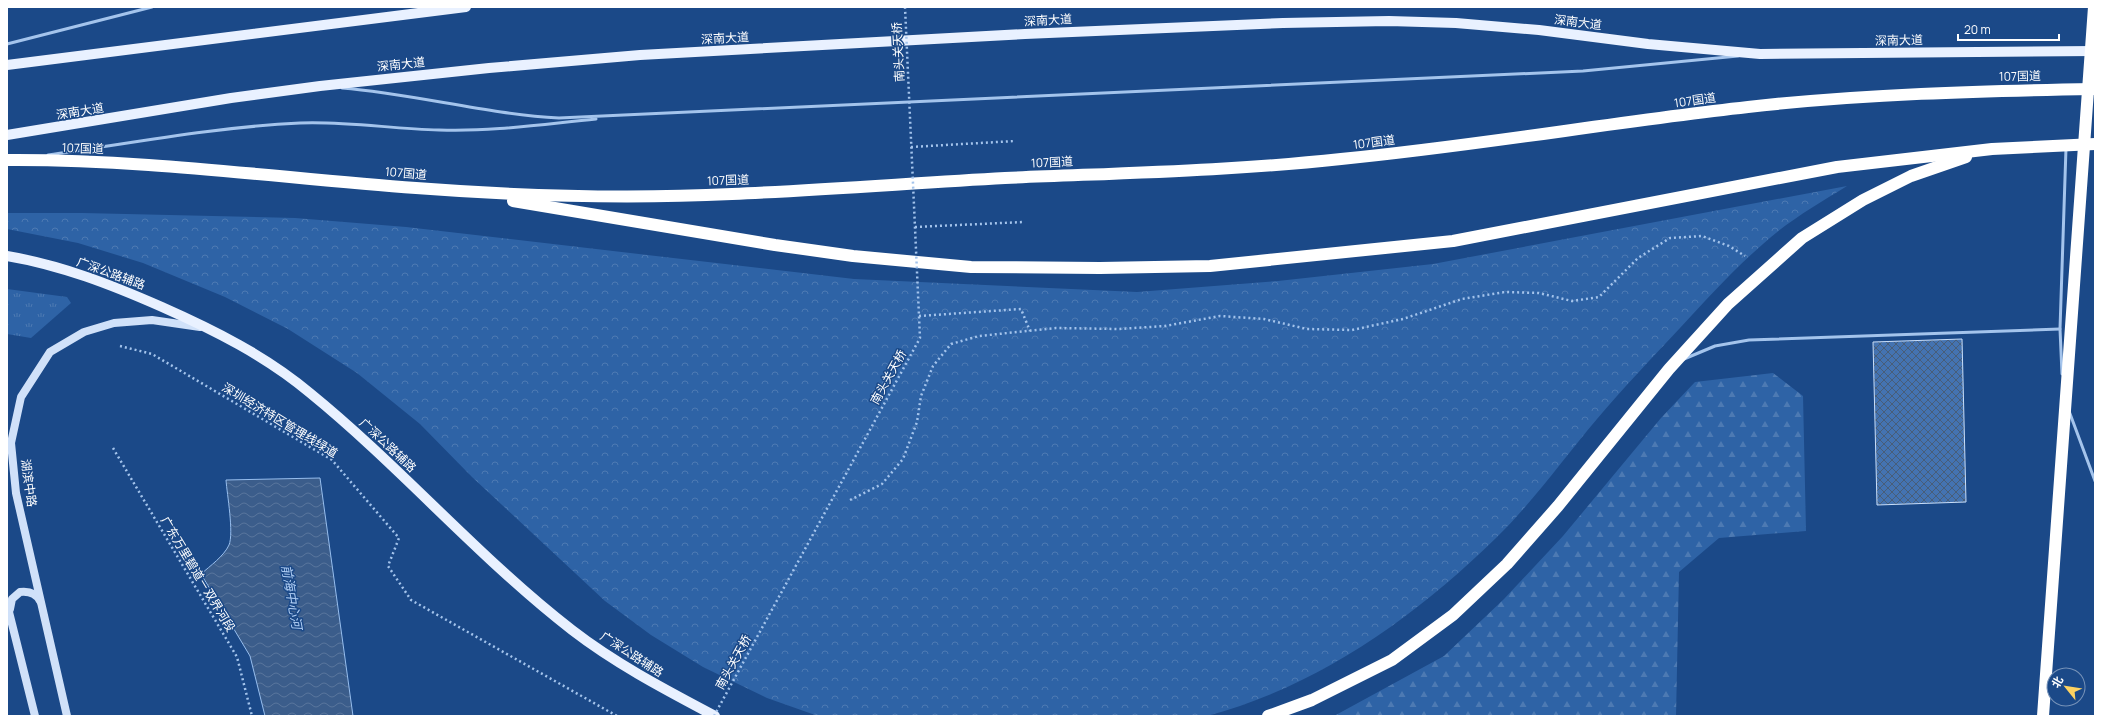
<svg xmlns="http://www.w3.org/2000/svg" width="2102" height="723" viewBox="0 0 2102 723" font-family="Manrope,'Noto Sans SC',sans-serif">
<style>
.grass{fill:url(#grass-tufts)}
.forest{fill:url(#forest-firs)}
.park{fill:url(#park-crowns)}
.water{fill:url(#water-waves);stroke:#97beee}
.building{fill:url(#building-cross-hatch);stroke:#c9def9}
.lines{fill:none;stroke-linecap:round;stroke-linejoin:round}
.path{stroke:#a4c4ec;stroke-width:2.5;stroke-dasharray:2 3;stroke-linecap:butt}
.lane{stroke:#a4c4ec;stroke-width:3}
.secondary{stroke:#d0e1f9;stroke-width:8}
.primary{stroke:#e9f1ff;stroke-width:10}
.highway{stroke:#fff;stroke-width:12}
.path-bridge{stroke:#a4c4ec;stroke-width:2.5;stroke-dasharray:2 3;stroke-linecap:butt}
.highway-bridge{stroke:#fff;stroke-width:12}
.labels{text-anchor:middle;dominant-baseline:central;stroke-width:3;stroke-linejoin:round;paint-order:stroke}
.street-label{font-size:12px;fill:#fff;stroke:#1b4988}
.water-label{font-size:13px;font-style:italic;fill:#b0cef4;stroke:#1b4988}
</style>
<defs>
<pattern id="grass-tufts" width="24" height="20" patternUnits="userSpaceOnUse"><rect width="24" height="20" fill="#2e63a6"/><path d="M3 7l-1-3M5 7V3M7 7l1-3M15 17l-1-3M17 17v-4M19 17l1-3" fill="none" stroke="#4d7ab3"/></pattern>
<pattern id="forest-firs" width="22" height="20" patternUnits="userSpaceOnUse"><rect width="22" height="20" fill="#2e63a6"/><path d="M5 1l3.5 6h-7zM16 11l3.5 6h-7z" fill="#4d7ab3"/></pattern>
<pattern id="park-crowns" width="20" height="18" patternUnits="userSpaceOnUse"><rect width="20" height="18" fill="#2e63a6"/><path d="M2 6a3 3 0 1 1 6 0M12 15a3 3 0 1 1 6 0" fill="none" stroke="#4d7ab3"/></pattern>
<pattern id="water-waves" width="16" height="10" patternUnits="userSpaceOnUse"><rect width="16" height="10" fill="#3b5d8b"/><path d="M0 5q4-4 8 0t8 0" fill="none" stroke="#58759c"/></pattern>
<pattern id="building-cross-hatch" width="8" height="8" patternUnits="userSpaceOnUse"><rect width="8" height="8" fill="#4473b1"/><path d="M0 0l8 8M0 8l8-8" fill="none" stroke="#485e79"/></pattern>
</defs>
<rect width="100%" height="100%" fill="#1b4988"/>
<path class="grass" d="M7,289L67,297L71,303L31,338L7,334Z"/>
<path class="forest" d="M1773,373L1803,396L1806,531L1719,538L1679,572L1676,716H1334L1444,656L1504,599L1563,536L1661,418L1695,382Z"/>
<path class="park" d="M1847,186C1818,204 1788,221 1763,244C1733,270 1707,299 1680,328C1652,358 1623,388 1597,419C1564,458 1532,503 1496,538C1414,618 1319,686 1207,716H818L767,698L703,667L651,635L605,601L472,477L420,424L357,373L288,329L225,297L143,263L78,243L7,229V213H82L295,218L406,227L854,279L1137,292L1278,281L1433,264Z"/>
<path class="water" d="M320,478L353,716H265L250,656L201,574C210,566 224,556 229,545C234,533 227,494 226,480Z"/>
<path class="building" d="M1962,339L1966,502L1877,505L1873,342Z"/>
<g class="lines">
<g class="path">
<path d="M911,147L1015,141"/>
<path d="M915,227L1024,222"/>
<path d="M919,316L1021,309L1030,331"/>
<path d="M120,346L152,354L332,460L399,538L388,566L411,600L617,716"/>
<path d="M113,448L237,657L252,716"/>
<path d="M850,500L882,484L903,459L917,422L921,396L933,366L951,344L979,336L1056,328L1119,329L1165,326L1220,316L1264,319L1307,329L1352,330L1403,319L1462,299L1505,292L1539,293L1572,301L1599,297L1638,258L1670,238L1702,236L1729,246L1745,256"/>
</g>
<g class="lane">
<path d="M7,44L152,7"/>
<path d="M342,88C415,94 486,114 559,118L1583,71L1738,56"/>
<path d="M48,155C132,143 216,127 300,123C347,121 392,129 439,130C491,132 544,124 596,119"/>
<path d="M1684,359L1715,346L1749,340L2060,329"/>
<path d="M2062,374L2060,329L2066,148"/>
<path d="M2069,411L2095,481"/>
</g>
<g class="secondary">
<path d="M7,604L35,716"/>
<path d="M10,609L12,599L20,592C29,591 36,593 40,601"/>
<path d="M67,716L16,493L11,443L21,397L50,352L84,332L114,323L152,320L200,327"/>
</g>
<g class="primary">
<path d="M7,65L466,7"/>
<path d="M7,135L231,98L320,86L489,68L640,55L1025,34L1283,23L1389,21L1456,23L1539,30L1648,44L1760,54L2095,51"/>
<path d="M7,256C61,265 112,285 162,307C214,330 266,356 310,393C401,467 479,558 572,630C616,664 666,690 715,716"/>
</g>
<g class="highway">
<path d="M7,160C144,159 280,178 416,188C521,196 627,199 732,194C823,190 914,183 1005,178C1117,173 1230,171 1341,159C1477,146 1612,122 1748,107C1863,94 1979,91 2095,89"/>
<path d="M513,201L775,245L853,256L971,267L1100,268L1210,266L1453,241L1837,167L1992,149L2095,144"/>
<path d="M1268,716L1312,700L1392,660L1453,615L1507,564L1558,506L1669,369L1728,304L1802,238L1863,200L1911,176L1966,157"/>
</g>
<path class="path-bridge" d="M714,716L920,338L905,7"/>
<path class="highway-bridge" d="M2043,716L2094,7"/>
</g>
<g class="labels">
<g class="street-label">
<text transform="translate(1048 20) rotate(-3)">深南大道</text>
<text transform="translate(1578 22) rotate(7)">深南大道</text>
<text transform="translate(725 38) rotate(-3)">深南大道</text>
<text transform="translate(1899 40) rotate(-1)">深南大道</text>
<text transform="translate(898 52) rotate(-93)">南头关天桥</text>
<text transform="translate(401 64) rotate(-6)">深南大道</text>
<text transform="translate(2020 76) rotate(-1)">107国道</text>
<text transform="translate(1695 100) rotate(-8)">107国道</text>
<text transform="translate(80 111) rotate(-9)">深南大道</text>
<text transform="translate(1374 142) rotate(-7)">107国道</text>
<text transform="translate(83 148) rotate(2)">107国道</text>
<text transform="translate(1052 162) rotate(-3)">107国道</text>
<text transform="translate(406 173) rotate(5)">107国道</text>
<text transform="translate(728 180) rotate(-2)">107国道</text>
<text transform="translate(111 273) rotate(20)">广深公路辅路</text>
<text transform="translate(888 377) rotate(-61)">南头关天桥</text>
<text transform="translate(280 420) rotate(31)">深圳经济特区管理线绿道</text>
<text transform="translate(388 445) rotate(43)">广深公路辅路</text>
<text transform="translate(29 483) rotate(82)">湖滨中路</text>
<text transform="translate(198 574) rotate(59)">广东万里碧道－双界河段</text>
<text transform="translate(632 654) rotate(33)">广深公路辅路</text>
<text transform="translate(733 662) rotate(-61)">南头关天桥</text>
</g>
<g class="water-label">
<text transform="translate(292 597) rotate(80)">前海中心河</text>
</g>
</g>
<rect width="2102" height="723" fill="none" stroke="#ffffff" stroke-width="16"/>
<g transform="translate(2066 687) rotate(300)"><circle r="19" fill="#1b4988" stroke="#7692b8"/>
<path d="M0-3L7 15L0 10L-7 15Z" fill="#fdd261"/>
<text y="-6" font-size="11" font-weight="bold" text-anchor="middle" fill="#ffffff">北</text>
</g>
<path d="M1958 34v6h101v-6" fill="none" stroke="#ffffff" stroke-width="2"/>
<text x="1964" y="34" font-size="12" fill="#ffffff" stroke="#1b4988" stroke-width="3" paint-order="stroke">20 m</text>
</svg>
